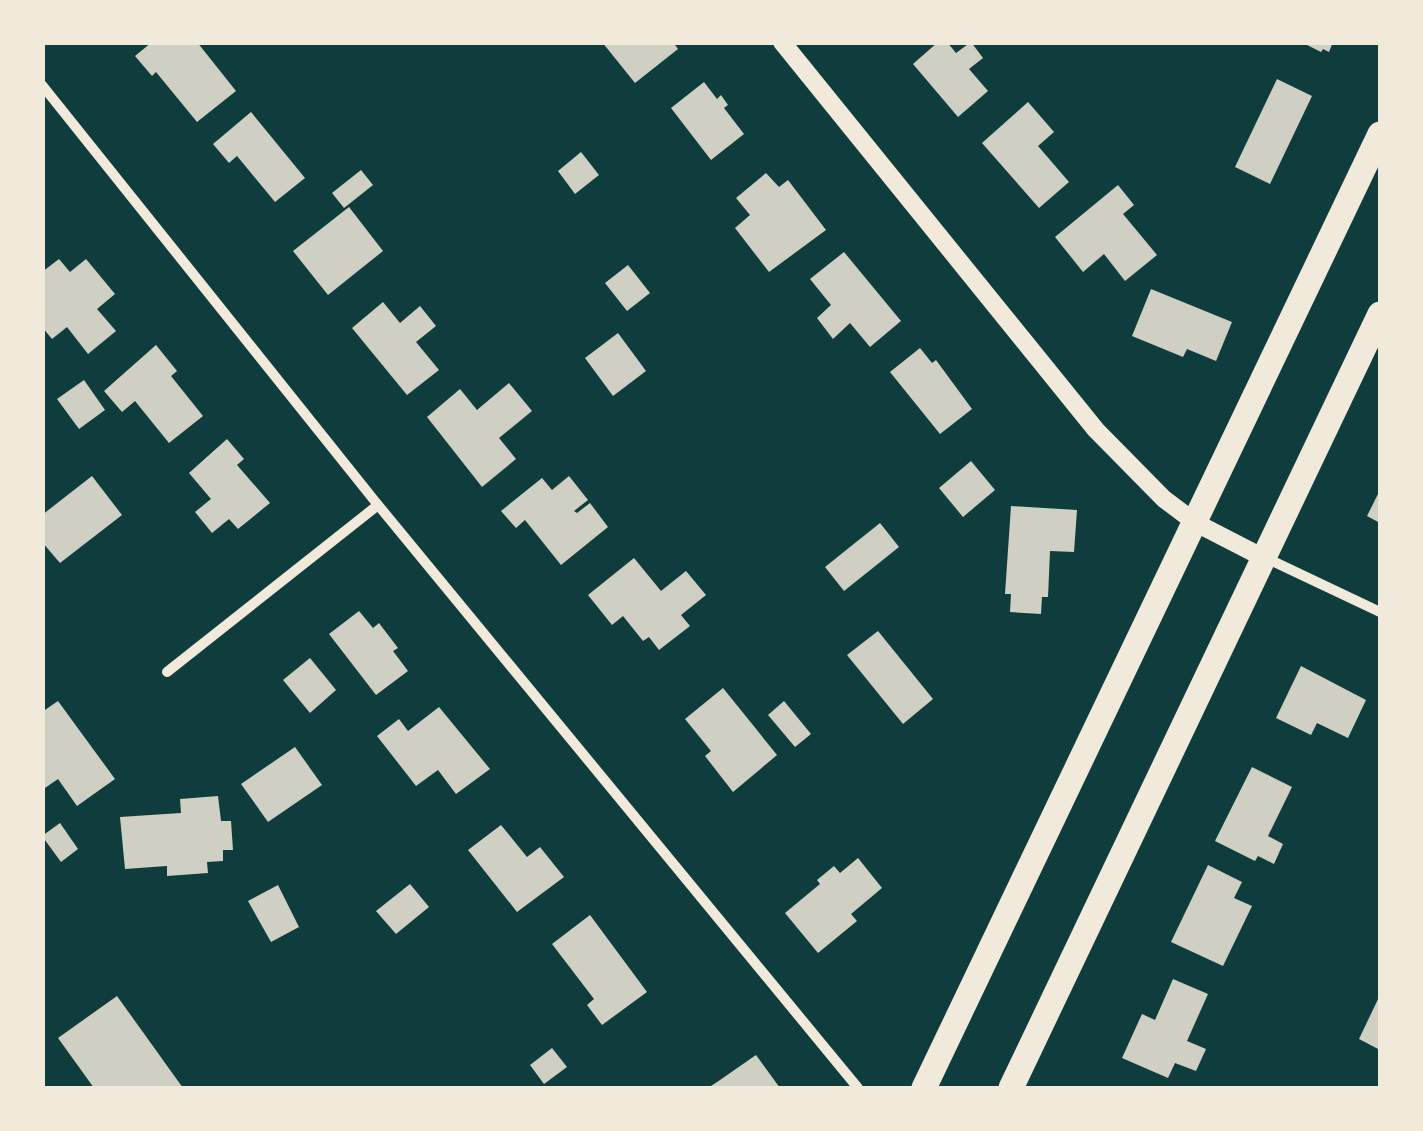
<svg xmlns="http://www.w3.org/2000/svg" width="1423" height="1131" viewBox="0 0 1423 1131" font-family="Overpass,sans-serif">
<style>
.building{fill:#cfcfc3}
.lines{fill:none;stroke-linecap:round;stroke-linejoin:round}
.minor{stroke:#f1e9da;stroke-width:10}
.tertiary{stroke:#f1e9da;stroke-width:18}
.primary{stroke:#f1e9da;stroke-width:25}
</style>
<rect width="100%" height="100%" fill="#0f3d3e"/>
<g class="building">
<path d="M152,42H197L236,91L197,122L156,72L152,76L135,56Z"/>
<path d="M602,42H673L678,49L635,83Z"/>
<path d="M938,42H947L956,53L971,42L983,58L969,69L988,91L958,117L913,64Z"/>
<path d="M1301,42H1333L1329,52L1323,49L1321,52Z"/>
<path d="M1277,79L1312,96L1270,184L1235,167Z"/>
<path d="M704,82L717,99L721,95L728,105L724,108L744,134L711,160L671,108Z"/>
<path d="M1028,102L1054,132L1038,146L1069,182L1039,208L982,143Z"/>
<path d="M251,112L305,178L275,202L237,156L229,163L213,144Z"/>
<path d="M581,152L599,175L575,194L558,171Z"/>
<path d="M361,170L373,185L344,208L332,193Z"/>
<path d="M766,173L779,187L788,180L826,230L769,272L735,228L750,215L736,198Z"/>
<path d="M1118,185L1134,205L1123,214L1157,255L1125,281L1104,254L1083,272L1055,237Z"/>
<path d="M349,207L383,251L328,295L293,251Z"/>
<path d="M844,252L901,321L870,347L850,323L833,339L817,318L831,305L810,279Z"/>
<path d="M59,259L70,272L86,259L115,294L97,309L116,331L88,354L67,327L52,339L42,327V272Z"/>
<path d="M628,265L650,293L627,311L605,283Z"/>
<path d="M1151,289L1232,322L1216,361L1187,349L1183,357L1132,336Z"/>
<path d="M383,302L400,323L420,306L436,326L416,342L439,370L407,395L352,328Z"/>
<path d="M618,333L646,371L613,396L585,358Z"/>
<path d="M156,345L177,371L171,376L203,416L169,443L135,401L122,412L104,391Z"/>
<path d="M920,348L932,363L936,360L972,409L940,434L890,372Z"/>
<path d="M84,380L105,410L79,429L57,399Z"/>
<path d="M509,383L532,411L499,438L516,459L482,487L427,417L460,389L477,410Z"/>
<path d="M227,439L244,459L237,465L270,503L238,529L229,519L212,533L195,512L211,499L189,473Z"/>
<path d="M971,461L995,490L963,517L939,488Z"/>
<path d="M92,476L122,515L60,563L42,542V515Z"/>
<path d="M569,476L588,500L574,511L577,513L590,503L608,527L561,565L525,520L516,528L501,511L542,478L552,490Z"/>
<path d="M1380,490V523L1367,516Z"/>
<path d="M1011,506L1077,510L1074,552L1050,551L1048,597H1042L1041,614L1010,612L1011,594H1005Z"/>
<path d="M880,523L899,547L844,591L825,567Z"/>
<path d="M634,558L661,591L686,571L706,595L681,615L690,626L659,650L649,637L643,641L623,616L612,625L588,595Z"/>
<path d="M359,611L373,628L379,623L398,648L393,651L408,671L376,695L329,634Z"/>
<path d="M878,631L933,699L903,724L847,655Z"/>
<path d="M310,658L336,690L310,713L283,680Z"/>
<path d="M1301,666L1366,700L1348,738L1317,723L1311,735L1276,718Z"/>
<path d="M723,688L777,755L733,792L705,756L711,751L685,719Z"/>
<path d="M58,701L115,779L77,806L58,779L42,790V712Z"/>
<path d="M784,701L811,734L795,747L768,715Z"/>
<path d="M439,707L490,769L456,794L438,770L416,786L377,736L399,719L408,731Z"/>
<path d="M295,747L322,785L268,822L241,784Z"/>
<path d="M1252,767L1292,787L1268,836L1283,844L1274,864L1258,856L1255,861L1215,841Z"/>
<path d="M218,796L221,821H231L233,850H223V861L207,862L208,873L167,876V866L125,869L120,817L181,813L180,799Z"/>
<path d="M60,823L78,849L61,862L42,836Z"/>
<path d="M501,825L527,857L540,847L564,877L517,912L468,850Z"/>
<path d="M858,858L882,888L851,914L857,921L818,953L785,913L820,884L817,880L834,866L840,873Z"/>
<path d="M1208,865L1242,882L1234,898L1252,906L1223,966L1171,942Z"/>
<path d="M410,884L429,907L396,934L376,911Z"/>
<path d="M278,885L299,927L271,942L248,901Z"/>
<path d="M590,915L647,992L602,1025L587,1005L594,999L552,944Z"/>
<path d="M1173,979L1208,994L1187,1041L1206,1049L1196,1071L1175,1063L1168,1078L1122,1058L1142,1014L1155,1020Z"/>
<path d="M1380,995V1050L1359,1039Z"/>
<path d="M117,996L183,1088H94L58,1038Z"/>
<path d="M552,1048L567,1067L544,1084L530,1065Z"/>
<path d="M756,1055L780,1088H708L720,1080Z"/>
</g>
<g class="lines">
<g class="minor">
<path d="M42,85L378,505L858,1088"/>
<path d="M1264,557L1380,612"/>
<path d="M167,672L378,505"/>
</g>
<path class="tertiary" d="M782,42L1096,430L1164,499L1196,523L1262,557"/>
<g class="primary">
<path d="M924,1088L1380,134"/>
<path d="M1011,1088L1380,314"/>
</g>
</g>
<rect width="1423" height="1131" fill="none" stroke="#f1e9da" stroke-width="90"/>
</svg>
